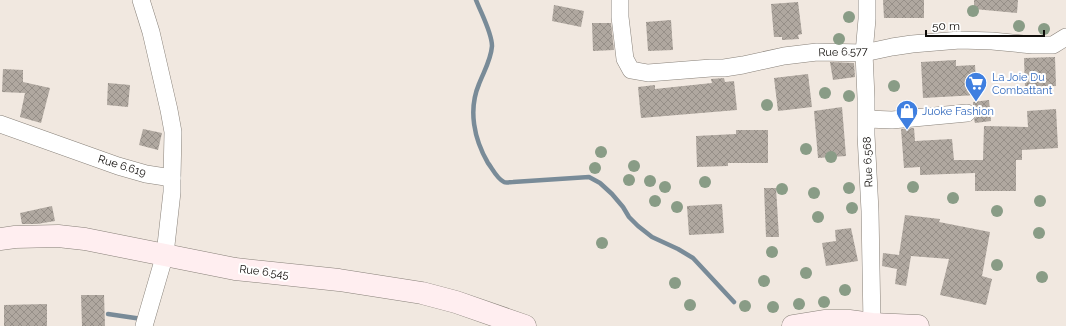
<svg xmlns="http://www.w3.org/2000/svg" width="1066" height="326" viewBox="0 0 1066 326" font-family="Raleway,sans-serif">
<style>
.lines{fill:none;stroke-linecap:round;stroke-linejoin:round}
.stream{stroke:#798b98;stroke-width:4.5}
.building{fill:url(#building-cross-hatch)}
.street-casing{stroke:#888179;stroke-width:18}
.secondary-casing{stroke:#888179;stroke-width:23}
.street{stroke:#fff;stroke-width:17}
.secondary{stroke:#ffeef0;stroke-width:22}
.tree{fill:#899c86}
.labels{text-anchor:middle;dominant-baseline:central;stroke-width:4;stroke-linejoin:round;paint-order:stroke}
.street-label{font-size:11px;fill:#100d0a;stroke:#fff}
.shop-label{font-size:11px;fill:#366cbe;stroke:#fff;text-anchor:start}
</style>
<defs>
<pattern id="building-cross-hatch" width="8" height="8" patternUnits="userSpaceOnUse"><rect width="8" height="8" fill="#b0a8a0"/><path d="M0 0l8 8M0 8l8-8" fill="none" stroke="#968f88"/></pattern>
</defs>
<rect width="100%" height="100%" fill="#f1e8e0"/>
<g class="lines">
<g class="stream">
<path d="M476,0C481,13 492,33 492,46C491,60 484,71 479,84C468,110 474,139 488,163C492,168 497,179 504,182C506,183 510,182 513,182L589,177L600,183L612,194L623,207L629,217L638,226L652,237L678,249L693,258L734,302"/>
<path d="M108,314L142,319"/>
</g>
</g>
<g class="building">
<path d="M883,0H924V18H884Z"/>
<path d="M974,0H1018L1017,13L974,9Z"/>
<path d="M798,2L802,34L798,35L799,39L782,40V37H774L771,4Z"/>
<path d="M554,5L584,11L581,27L552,21Z"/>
<path d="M671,20L673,50L648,51L646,22Z"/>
<path d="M592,23H611L614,50L593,51Z"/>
<path d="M1055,57L1056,86L1025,87L1024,58Z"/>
<path d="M956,60V66L975,65L977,95L923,98L921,62Z"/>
<path d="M830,62L854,63L855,77L833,80Z"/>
<path d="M3,69L23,70V82L50,88L41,123L20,117L25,93L2,92Z"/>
<path d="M808,74L812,107L778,111L774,78Z"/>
<path d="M724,78L725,82L734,81L737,110L641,118L638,87L655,85V89L712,83L711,79Z"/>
<path d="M108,83L130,85L128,107L107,105Z"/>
<path d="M989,100L991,121L975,123L974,119L976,117L977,112L975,108L973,106V102Z"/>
<path d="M842,107L846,156L818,158L814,111Z"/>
<path d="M1056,109L1058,148L1022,150V160H1016V191H975V173L920,175V167L904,168L901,129L914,128L915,141L952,139L954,160H983L984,126L1028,127L1027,111Z"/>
<path d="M143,129L162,133L158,150L139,145Z"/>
<path d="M736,130H768V163H728V166L697,167L696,136L736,134Z"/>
<path d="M764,188H776L779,237H766Z"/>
<path d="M722,204L724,233L689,235L687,206Z"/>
<path d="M52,206L55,221L37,224H22L20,213Z"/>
<path d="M905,215L940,219L939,222L990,232L982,276L992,279L986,305L940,295L949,259L911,256L906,286L895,284L897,269L882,266L883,253L899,255Z"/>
<path d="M851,228L858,261L826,266L822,243L836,241L835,230Z"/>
<path d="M81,295H104L105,326H82Z"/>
<path d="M47,304V326H4V305Z"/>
</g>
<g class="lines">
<g class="street-casing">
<g id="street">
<path d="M141,0L151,32L169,110L173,132L172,178"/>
<path d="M620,0V17L625,59L631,70L648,73L711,68H724L743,65L784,56L817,52L864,53L892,47L912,44L960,40L992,41L1033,45H1053L1066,37"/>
<path d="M867,0V19L864,53L866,98V135L870,211L872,324"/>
<path d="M867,119L892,120L967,113"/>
<path d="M0,124L118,166L146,174L172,178V192L165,254L144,326"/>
</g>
</g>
<g class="secondary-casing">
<g id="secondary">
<path d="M0,239L15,237L58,236L85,239L235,269L339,280L422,293L456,302L525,326"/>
<path d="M793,326L824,321H849L872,324L918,326"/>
</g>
</g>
<use href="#street" class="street"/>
<use href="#secondary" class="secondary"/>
</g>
<g class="tree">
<circle cx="973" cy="11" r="6"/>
<circle cx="849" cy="17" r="6"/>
<circle cx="1019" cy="26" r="6"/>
<circle cx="1044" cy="29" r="6"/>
<circle cx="839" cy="39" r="6"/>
<circle cx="894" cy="86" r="6"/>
<circle cx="825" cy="93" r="6"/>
<circle cx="849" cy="96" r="6"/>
<circle cx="767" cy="105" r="6"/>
<circle cx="806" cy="149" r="6"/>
<circle cx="601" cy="152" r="6"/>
<circle cx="831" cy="157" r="6"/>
<circle cx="634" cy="166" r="6"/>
<circle cx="595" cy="168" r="6"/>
<circle cx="629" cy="180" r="6"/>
<circle cx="650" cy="181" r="6"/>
<circle cx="705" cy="182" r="6"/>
<circle cx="665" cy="187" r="6"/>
<circle cx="913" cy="187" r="6"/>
<circle cx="849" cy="188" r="6"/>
<circle cx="782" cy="189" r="6"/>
<circle cx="814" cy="193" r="6"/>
<circle cx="953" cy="198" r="6"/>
<circle cx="655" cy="201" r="6"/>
<circle cx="1040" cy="201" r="6"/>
<circle cx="677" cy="207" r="6"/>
<circle cx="852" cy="208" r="6"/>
<circle cx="997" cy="211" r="6"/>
<circle cx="818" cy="217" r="6"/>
<circle cx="1039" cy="233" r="6"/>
<circle cx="602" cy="243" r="6"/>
<circle cx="772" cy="252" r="6"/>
<circle cx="997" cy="265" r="6"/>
<circle cx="806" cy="273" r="6"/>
<circle cx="1042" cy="277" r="6"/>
<circle cx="764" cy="281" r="6"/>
<circle cx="675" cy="283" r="6"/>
<circle cx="845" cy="290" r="6"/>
<circle cx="824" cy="302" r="6"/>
<circle cx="799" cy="304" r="6"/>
<circle cx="690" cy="305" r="6"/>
<circle cx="745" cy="306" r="6"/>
<circle cx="773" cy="307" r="6"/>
</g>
<defs>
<g id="supermarket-pin" transform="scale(1.15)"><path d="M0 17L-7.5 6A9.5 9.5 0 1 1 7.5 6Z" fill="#3f7fe0" stroke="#fff"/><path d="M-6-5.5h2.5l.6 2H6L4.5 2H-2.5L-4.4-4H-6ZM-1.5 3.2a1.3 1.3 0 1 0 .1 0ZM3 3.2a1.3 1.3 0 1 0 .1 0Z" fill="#fff"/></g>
<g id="shop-pin" transform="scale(1.15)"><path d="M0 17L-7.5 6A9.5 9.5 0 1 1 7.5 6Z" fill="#3f7fe0" stroke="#fff"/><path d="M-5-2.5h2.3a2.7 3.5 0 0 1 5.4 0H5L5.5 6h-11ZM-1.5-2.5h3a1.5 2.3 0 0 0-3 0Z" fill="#fff"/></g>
</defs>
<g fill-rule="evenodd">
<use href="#supermarket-pin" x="976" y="83"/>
<use href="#shop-pin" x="907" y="111"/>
</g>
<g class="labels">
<g class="street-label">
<text transform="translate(843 52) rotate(-2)">Rue 6.577</text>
<text transform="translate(868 162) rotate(-92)">Rue 6.568</text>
<text transform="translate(122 166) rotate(17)">Rue 6.619</text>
<text transform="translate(264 272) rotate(7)">Rue 6.545</text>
</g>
<g class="shop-label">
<text x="992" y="77">La Joie Du<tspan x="992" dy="13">Combattant</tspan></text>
<text x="922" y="111">Juoke Fashion</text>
</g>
</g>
<path d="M926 30v6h118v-6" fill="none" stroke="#100d0a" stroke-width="2"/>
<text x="932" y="30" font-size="12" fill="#100d0a" stroke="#ffffff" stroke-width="3" paint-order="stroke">50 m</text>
</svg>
